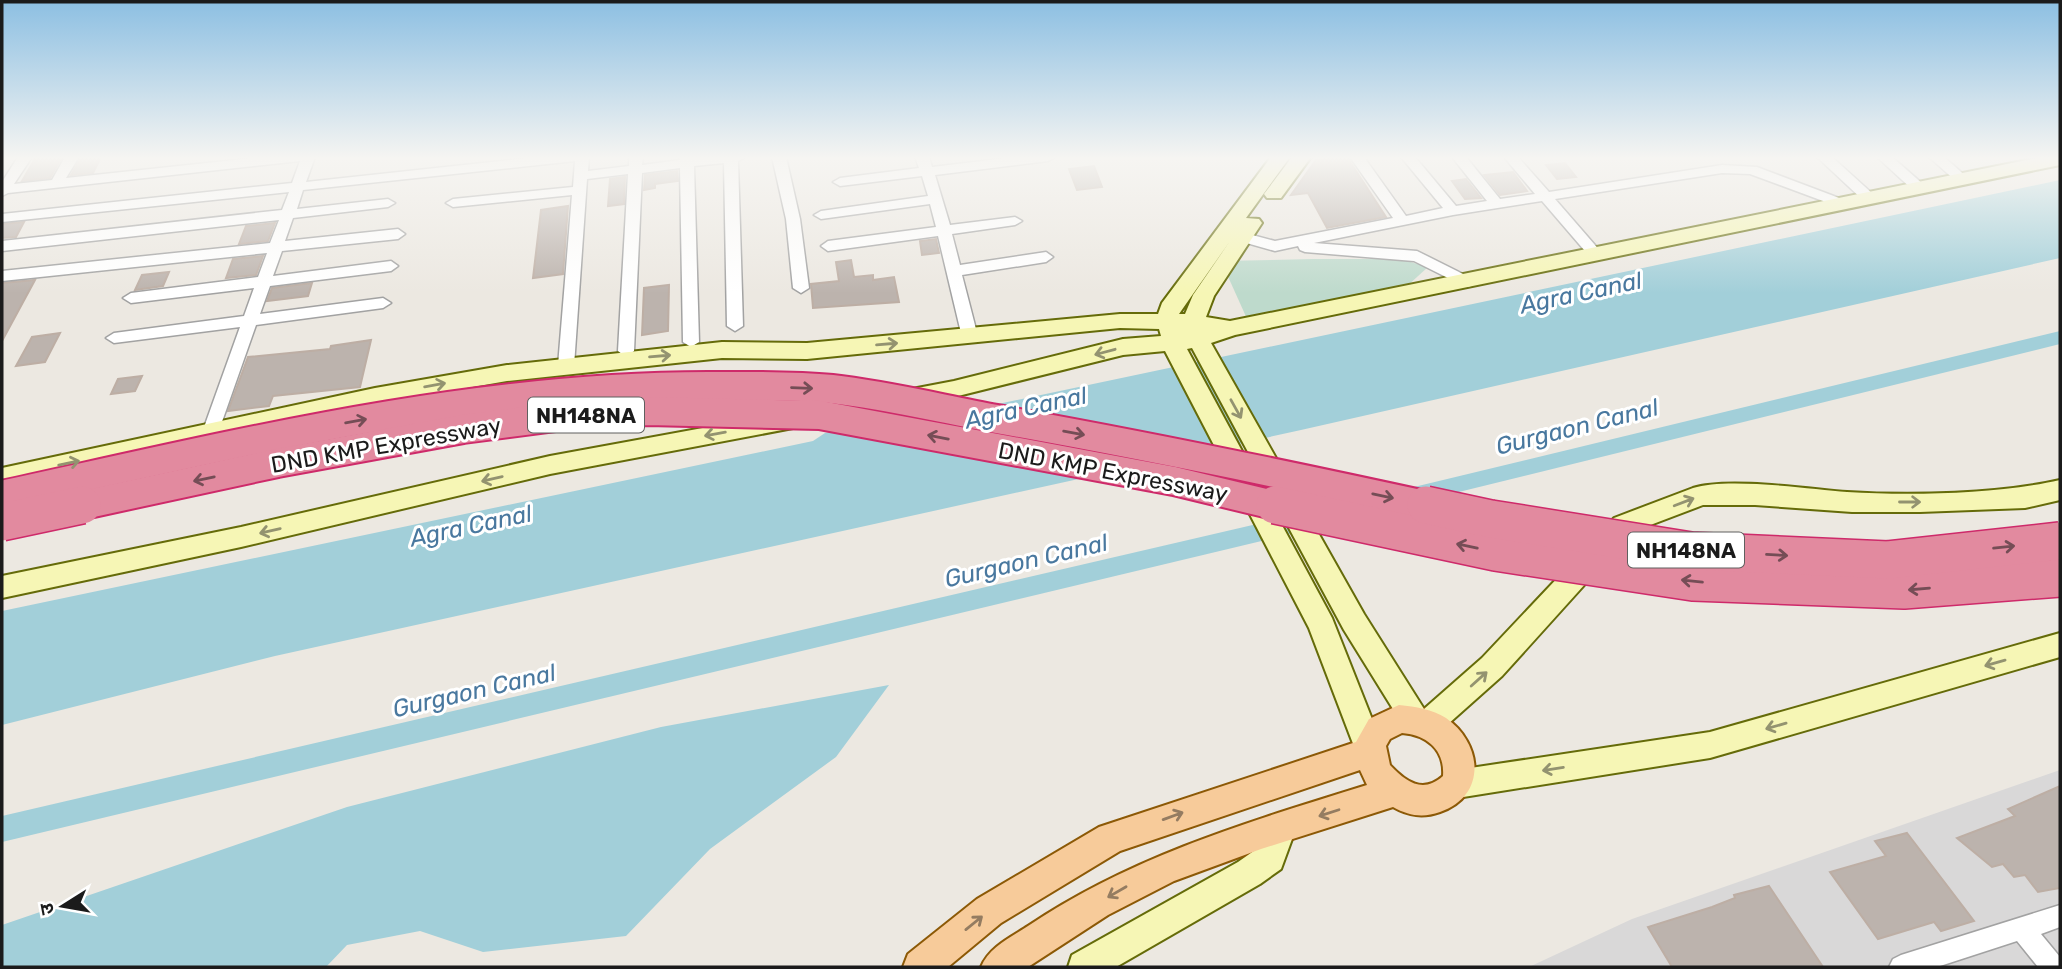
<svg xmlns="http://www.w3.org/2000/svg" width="2062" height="969" viewBox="0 0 2062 969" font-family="Rubik,'Noto Sans Devanagari',sans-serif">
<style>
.residential{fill:#d9d8d8}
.wetland{fill:#bedacc}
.water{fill:#a2cfd9}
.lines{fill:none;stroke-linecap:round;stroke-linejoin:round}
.canal{fill:#a2cfd9;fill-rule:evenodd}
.building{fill:#bcb3ad;stroke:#bdaea4;stroke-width:2}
.street-casing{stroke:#a2a2a2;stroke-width:3}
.secondary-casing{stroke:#656b09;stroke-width:4}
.primary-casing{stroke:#8c5906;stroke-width:4}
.street{fill:#fff;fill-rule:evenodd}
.secondary{fill:#f6f6b5;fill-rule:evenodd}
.primary{fill:#f7cb9a;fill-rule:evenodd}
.highway-bridge-far1-casing{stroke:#ce2a6a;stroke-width:32;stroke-linecap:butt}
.highway-bridge-casing{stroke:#ce2a6a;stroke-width:40;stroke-linecap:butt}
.highway-bridge-far1{stroke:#e28a9f;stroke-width:28}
.highway-bridge{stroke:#e28a9f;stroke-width:37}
.oneway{stroke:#939370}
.oneway2{stroke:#754d56}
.oneway3{stroke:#947c61}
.labels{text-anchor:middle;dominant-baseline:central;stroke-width:6;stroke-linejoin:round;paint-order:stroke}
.shield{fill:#fff;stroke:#5f5f5f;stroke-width:2}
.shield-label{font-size:21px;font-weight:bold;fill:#1b1b1b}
.street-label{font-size:23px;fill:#1b1b1b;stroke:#fff}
.water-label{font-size:24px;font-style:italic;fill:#49789f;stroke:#fff}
</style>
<rect width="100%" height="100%" fill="#ece8e1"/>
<path class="residential" d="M2060,770V967H1529L1632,919Z"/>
<path class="wetland" d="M1313,259H1400L1428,267L1406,287L1248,321L1221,261Z"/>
<g class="water">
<path d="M2060,180V258L1301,430L275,656L2,725V611L813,441L825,433L906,417L908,423Z"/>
<path d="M889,685L836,757L710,849L626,936L483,952L420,931L347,945L326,967H2V925L347,807L661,727Z"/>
</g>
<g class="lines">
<g class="canal">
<path d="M2060,331V344L1414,503L1407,501L1403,495L1407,489L1414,487Z"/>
<path d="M1287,517L1295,520L1298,526L1295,532L1287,535L2,842V816Z"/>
</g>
</g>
<g class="building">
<path d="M36,157H62L50,178L22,181Z"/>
<path d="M101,157L93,173L71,175L81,158Z"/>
<path d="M1342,157H1347L1386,217L1327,228L1308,193L1291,195L1316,160Z"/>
<path d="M1565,163L1576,177L1557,179L1546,165Z"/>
<path d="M1094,166L1102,187L1077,190L1069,169Z"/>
<path d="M677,171L678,181L655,184V188L644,190L645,175Z"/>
<path d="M1513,172L1527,191L1500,195L1484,175Z"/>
<path d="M625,177L624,204L608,206L610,179Z"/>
<path d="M1466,179L1481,198L1465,199L1452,181Z"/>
<path d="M568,206L563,274L533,278L541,210Z"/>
<path d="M24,222L16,237L2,238V224Z"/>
<path d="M275,223L268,241L239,244L246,226Z"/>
<path d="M936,239L939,253L922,255L920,241Z"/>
<path d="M263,256L256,275L226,278L233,259Z"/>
<path d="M851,260L854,277L873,275V280L894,277L899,302L813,308L811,284L839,281L836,262Z"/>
<path d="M169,272L163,286L135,290L142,275Z"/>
<path d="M35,280L2,341V283Z"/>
<path d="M312,283L308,296L267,301L272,288Z"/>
<path d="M669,285L668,331L642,335L644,288Z"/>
<path d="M60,333L45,362L16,366L32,337Z"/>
<path d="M371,340L360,387L273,396L269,406L228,411L248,357L330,349L331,346Z"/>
<path d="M142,376L135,391L111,394L118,379Z"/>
<path d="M2060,786V888L2038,892L2025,875L2014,877L2003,864L1992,867L1957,838L2015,816L2008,809Z"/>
<path d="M1907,833L1974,921L1941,931L1934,922L1878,939L1830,872L1886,856L1875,841Z"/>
<path d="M1769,886L1823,967H1672L1648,927L1712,907L1735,898L1734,895Z"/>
</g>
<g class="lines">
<g class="street-casing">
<g id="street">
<path d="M18,157H32L14,184L52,180L65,157H79L66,178L263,157H315L306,182L539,157H589L588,171L629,166V157H643L642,165L680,160V157H745L738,161L743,326L735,331L727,326L724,163L694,166L699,342L691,347L683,342L680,168L642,173L634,351L626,357L618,351L628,174L587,179L574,366L566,372L558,366L572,195L453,207L446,203L453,199L573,187L575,161L303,190L297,209L388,199L395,203L388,207L293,218L285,241L398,229L405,234L398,239L282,251L273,276L391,261L398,266L391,271L270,286L260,314L383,298L391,303L383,308L256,325L218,433L210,439L202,433L240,327L114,343L106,338L114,333L244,316L254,288L131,303L123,298L131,293L258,277L267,253L2,281V271L270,243L279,220L2,251V241L282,210L289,192L2,222V214L292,183L300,161L8,193L2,196V182Z"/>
<path d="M772,157H786L800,219L809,288L801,293L793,288L786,219Z"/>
<path d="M915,157H929L932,167L1015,157H1055L1048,161L935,175L950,225L1015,217L1022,221L1015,225L952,234L960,265L1046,252L1053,257L1046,262L962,275L978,337L976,341H964L962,337L938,236L828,251L821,246L828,241L936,227L930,204L821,219L814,215L821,211L928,196L922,176L840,186L833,182L840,178L919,168Z"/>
<path d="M1350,157H1364L1406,216L1443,208L1401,157H1415L1456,206L1487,201L1452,157H1466L1500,199L1535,194L1504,157H1518L1549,192L1722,165L1757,167L1847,201L1849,204L1842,208L1750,174L1722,173L1555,199L1601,252L1603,255L1596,260L1591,258L1542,201L1453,215L1314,243L1417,251L1471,278L1473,282L1471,286L1466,287L1414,261L1305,252L1300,250L1298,246L1275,251L1236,240L1234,237L1236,234L1241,232L1275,241L1393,218Z"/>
<path d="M1817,157H1832L1874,195V201H1864Z"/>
<path d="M1877,157H1892L1924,185V191H1914Z"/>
<path d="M1929,157H1944L1969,179L1967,182H1957Z"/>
<path d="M2060,905V927L2041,934L2060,957V967H2038L2017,941L1937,967H1889L1893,959L1901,955Z"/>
</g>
</g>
<g class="secondary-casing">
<g id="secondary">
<path d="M1271,157H1290L1246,218L1259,219L1262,223L1214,296L1206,317L1230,321L2042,157H2060V165L1235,335L1211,343L1364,614L1424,709L1482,658L1614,518L1693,488C1727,477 1809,489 1847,492C1911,496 1999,494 2060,480V500L2025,508L1920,512H1852L1755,505H1703L1632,532L1502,676L1438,733L1428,737L1406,730L1344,630L1192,348L1187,349L1332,618L1385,752L1380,762L1370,766L1360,762L1309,628L1165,351L1123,355L954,397L828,423L820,420L816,414L820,408L828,405L954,381L1123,339L1161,336L1159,329L1120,328L807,359L722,358L507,381L375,404L2,486V468L375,388L507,365L722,342L807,343L1120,314H1158L1162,303ZM1230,241L1193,295L1185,314H1179Z"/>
<path d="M1292,157H1311L1281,198H1267L1264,194Z"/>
<path d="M785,413L793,416L797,422L793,428L550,474L241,547L2,598V576L241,527L550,456Z"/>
<path d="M2060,633V657L1710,758L1457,798L1446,794L1442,784L1446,774L1457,770L1710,732Z"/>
<path d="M1281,813L1292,818L1296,828L1281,869L1260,884L1116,967H1068L1072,955L1238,862L1258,848L1270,818Z"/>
</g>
</g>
<g class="primary-casing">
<path id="primary" d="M1399,705C1416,707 1432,709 1446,718C1483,744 1487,796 1440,812C1423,818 1409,816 1393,807L1261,849L1174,881L1108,915L1028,967H981C989,947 1011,937 1028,926C1132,856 1248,822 1367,785L1360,770L1120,851L1001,923L948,967H903L908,954L977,899L1099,827L1356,742L1369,719ZM1402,733C1426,735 1445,749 1443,776C1423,794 1406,782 1390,765L1386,746L1390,739Z"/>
</g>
<use href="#street" class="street"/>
<use href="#secondary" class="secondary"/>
<use href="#primary" class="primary"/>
<g class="highway-bridge-far1-casing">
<g id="highway-bridge-far1">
<path d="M2,495C235,444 468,386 708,386C748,386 791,385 832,389C887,395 942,409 997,419C1144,445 1288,475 1434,507"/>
<path d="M74,507L277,463L463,429L556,417L648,411L820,415L1174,481L1282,507"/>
</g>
</g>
<g class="highway-bridge-casing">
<g id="highway-bridge">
<path d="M1275,505L1495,552L1693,582L1904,590L2060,578"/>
<path d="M1426,505L1491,519L1691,551L1888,560L2060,541"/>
<path d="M2,522L82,505"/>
</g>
</g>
<use href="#highway-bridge-far1" class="highway-bridge-far1"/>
<use href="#highway-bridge" class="highway-bridge"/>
</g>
<defs><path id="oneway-shaft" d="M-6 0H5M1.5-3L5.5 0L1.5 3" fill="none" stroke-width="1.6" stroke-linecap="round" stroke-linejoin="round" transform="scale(1.75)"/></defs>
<g class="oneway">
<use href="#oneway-shaft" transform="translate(887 344) rotate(-5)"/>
<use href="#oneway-shaft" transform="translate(1105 352) rotate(165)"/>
<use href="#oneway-shaft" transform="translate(660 356) rotate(-5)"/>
<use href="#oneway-shaft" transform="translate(435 385) rotate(-10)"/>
<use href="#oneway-shaft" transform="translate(1236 409) rotate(61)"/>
<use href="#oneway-shaft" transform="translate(715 434) rotate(170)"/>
<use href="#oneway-shaft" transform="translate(69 463) rotate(-12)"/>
<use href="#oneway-shaft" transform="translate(492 479) rotate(167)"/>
<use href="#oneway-shaft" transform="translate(1684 502) rotate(-21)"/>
<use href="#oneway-shaft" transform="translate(1910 502)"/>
<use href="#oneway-shaft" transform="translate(270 531) rotate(167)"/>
<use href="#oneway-shaft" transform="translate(1995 663) rotate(164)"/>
<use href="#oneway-shaft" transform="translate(1479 679) rotate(-42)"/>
<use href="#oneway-shaft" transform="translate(1776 726) rotate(164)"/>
<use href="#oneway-shaft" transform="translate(1553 769) rotate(171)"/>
</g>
<g class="oneway2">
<use href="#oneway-shaft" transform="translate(802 388) rotate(2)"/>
<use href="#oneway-shaft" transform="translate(356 421) rotate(-10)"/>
<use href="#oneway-shaft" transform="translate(1074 433) rotate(10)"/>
<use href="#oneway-shaft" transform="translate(938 437) rotate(-169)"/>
<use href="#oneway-shaft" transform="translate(204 479) rotate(168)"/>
<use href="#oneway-shaft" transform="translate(1383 496) rotate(12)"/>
<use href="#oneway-shaft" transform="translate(1467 546) rotate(-168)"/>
<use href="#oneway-shaft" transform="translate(2004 547) rotate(-6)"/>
<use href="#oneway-shaft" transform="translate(1777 555) rotate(3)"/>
<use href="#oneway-shaft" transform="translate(1692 581) rotate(-174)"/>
<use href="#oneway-shaft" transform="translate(1919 589) rotate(175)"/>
</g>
<g class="oneway3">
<use href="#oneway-shaft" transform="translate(1329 813) rotate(162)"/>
<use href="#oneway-shaft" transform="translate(1173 816) rotate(-20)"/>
<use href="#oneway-shaft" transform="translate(1117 892) rotate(150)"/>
<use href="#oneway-shaft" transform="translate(974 923) rotate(-39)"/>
</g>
<linearGradient id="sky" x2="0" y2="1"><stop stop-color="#8cbfe2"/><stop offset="0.54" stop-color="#f6f5f2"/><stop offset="1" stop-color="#f6f5f2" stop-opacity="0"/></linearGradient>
<rect width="2062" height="293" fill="url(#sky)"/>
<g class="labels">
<g class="shield">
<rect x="528" y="397.5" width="116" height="35" rx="5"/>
<rect x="1628" y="532.5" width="116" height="35" rx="5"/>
</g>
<g class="shield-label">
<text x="586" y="415">NH148NA</text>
<text x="1686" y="550">NH148NA</text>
</g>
<g class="street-label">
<text transform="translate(386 445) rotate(-10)">DND KMP Expressway</text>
<text transform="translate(1113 472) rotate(11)">DND KMP Expressway</text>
</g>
<g class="water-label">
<text transform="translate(1581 293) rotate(-12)">Agra Canal</text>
<text transform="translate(1026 408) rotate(-12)">Agra Canal</text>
<text transform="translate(1577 427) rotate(-14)">Gurgaon Canal</text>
<text transform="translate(471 526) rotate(-12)">Agra Canal</text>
<text transform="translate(1026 561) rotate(-13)">Gurgaon Canal</text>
<text transform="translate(474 691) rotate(-13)">Gurgaon Canal</text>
</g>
</g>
<rect width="2062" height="969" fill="none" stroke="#1b1b1b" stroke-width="7"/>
<g transform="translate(63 906) rotate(259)" stroke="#ffffff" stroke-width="5" paint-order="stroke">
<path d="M0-5L12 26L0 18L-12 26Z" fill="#1b1b1b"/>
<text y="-10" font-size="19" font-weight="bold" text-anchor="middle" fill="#1b1b1b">उ</text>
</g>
</svg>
